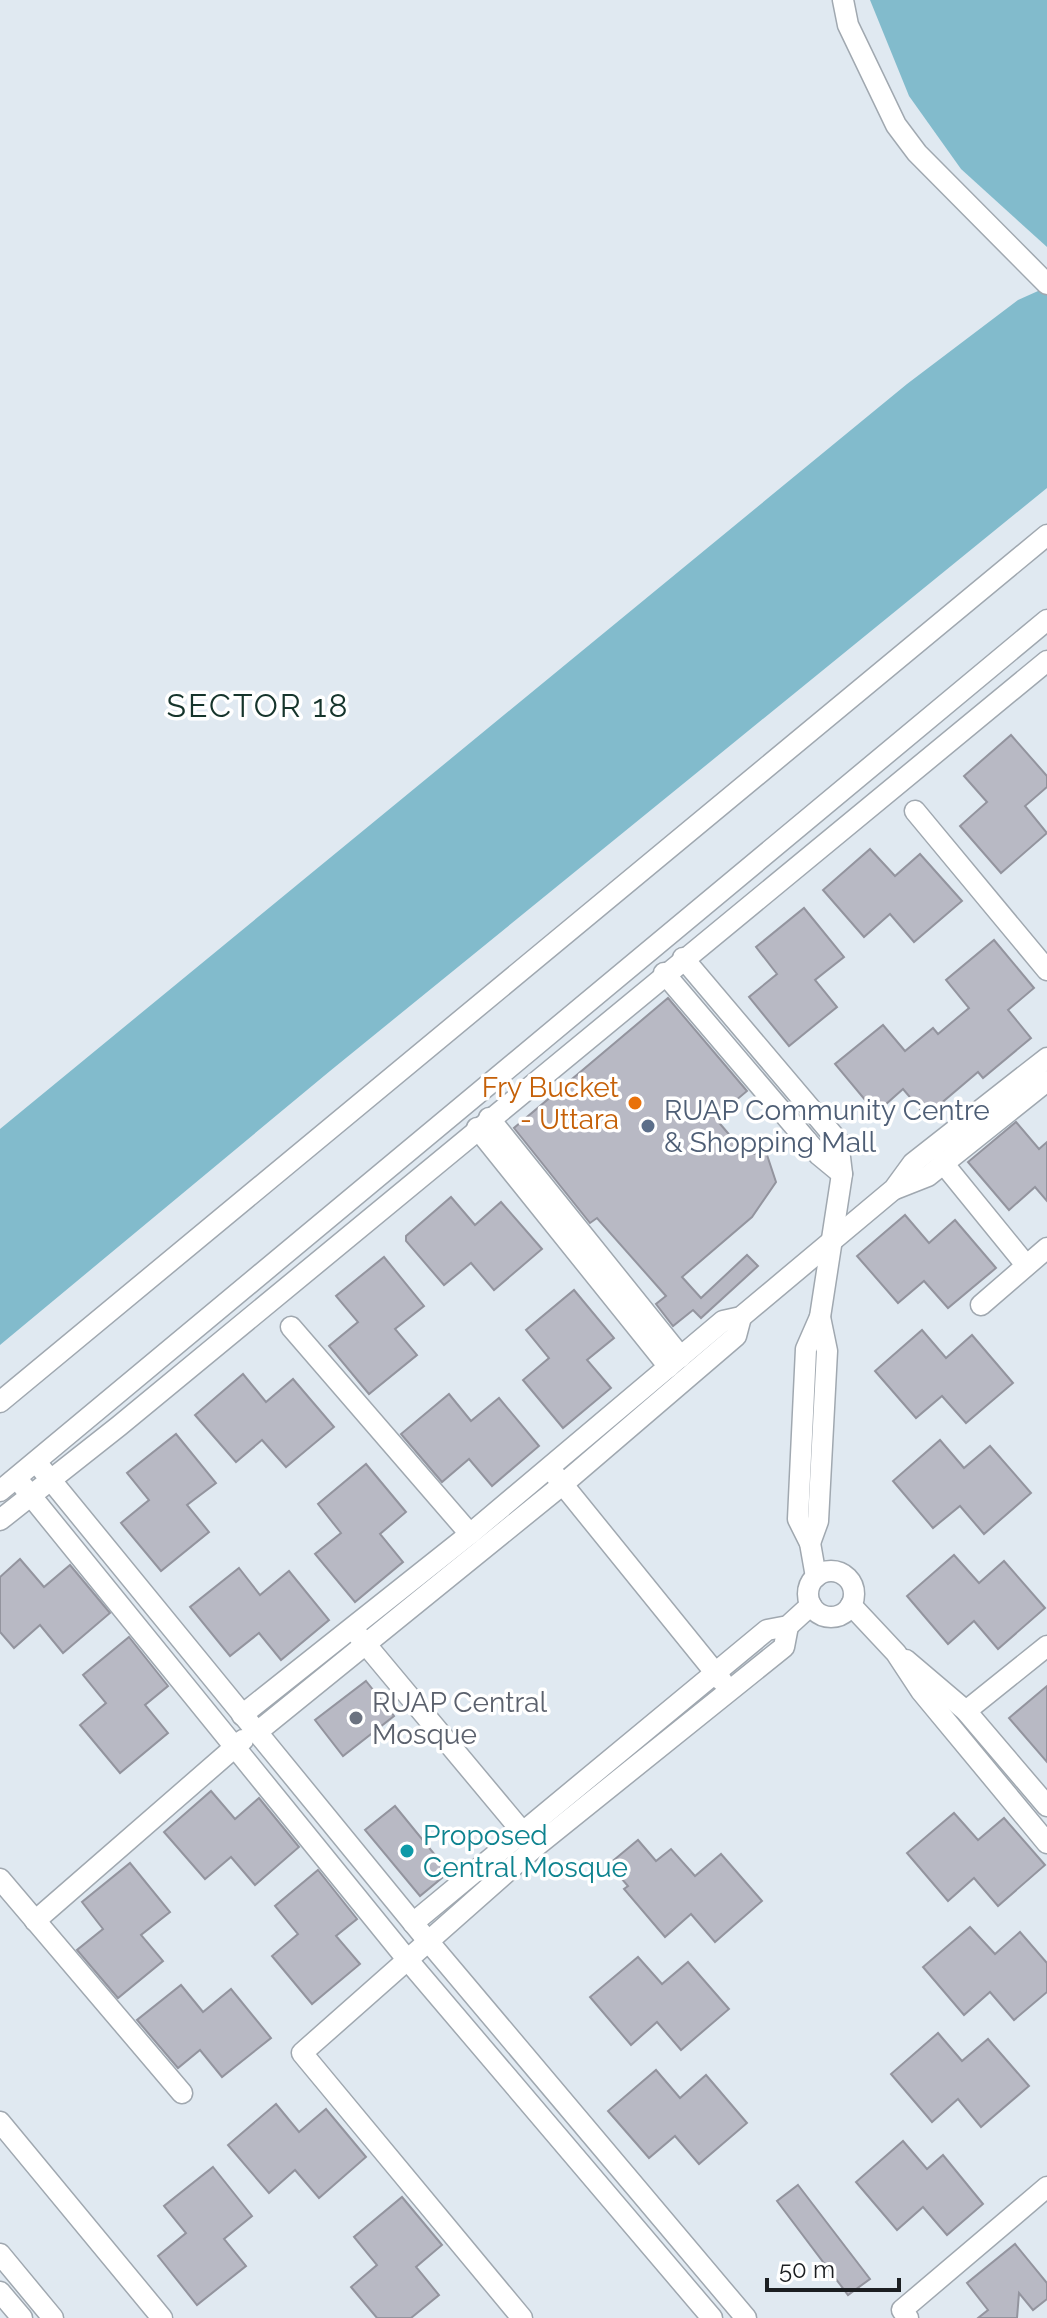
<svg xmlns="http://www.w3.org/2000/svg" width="1047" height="2318" viewBox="0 0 1047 2318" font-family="Raleway,sans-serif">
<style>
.water{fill:#82bbcc}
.building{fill:#b8b9c4;stroke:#93949e;stroke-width:2}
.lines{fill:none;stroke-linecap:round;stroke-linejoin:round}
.minor-casing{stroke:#a0a8b0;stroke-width:23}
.minor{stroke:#fff;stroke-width:20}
.food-dot{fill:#e8710a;stroke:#fff;stroke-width:3}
.service-dot{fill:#5c6f8a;stroke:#fff;stroke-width:3}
.worship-dot{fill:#6b7280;stroke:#fff;stroke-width:3}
.culture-dot{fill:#0f9aa8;stroke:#fff;stroke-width:3}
.labels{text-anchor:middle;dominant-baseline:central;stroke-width:7;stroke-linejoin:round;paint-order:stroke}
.food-label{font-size:28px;fill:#c56008;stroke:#fff;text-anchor:end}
.service-label{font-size:28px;fill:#4e5e75;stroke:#fff;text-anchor:start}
.worship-label{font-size:28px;fill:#5b616d;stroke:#fff;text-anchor:start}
.culture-label{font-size:28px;fill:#0d838f;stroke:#fff;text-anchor:start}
.quarter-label{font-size:32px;letter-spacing:2px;fill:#15342b;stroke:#fff}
</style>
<rect width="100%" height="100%" fill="#e0e9f1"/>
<g class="water">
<path d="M870,0H1047V247L961,169L909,96Z"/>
<path d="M1047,287V488L330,1071L0,1345V1129L907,384L1018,300Z"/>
</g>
<g class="building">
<path d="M1011,735L1047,776V787L1025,806L1047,833L1001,873L960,826L987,802L964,776Z"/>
<path d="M870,849L895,876L920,854L962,901L914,942L890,914L864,937L823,890Z"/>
<path d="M804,908L844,957L815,980L837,1007L789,1046L749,997L777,974L756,947Z"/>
<path d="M994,940L1034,988L1008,1010L1031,1038L983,1078L978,1072L926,1116L903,1089L876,1113L835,1064L883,1025L905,1051L933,1028L938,1034L969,1008L946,980Z"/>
<path d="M668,998L747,1091L715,1118L745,1153L767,1155L776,1182L752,1217L682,1277L701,1298L747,1255L758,1266L701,1318L693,1310L673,1326L656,1304L666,1296L597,1218L590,1223L514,1128Z"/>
<path d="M1016,1122L1039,1149L1047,1142V1201L1035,1187L1009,1210L968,1162Z"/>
<path d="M451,1197L475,1225L501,1202L542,1249L494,1290L471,1263L444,1285L406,1241V1236Z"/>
<path d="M905,1215L929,1243L955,1220L996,1268L948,1308L924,1281L898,1303L857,1256Z"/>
<path d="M384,1257L424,1306L395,1329L417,1355L369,1394L329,1346L358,1322L336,1296Z"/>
<path d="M574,1290L614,1338L587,1360L611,1388L563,1428L523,1380L549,1358L526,1330Z"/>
<path d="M922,1330L946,1358L972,1335L1013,1383L966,1423L942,1396L916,1418L875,1371Z"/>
<path d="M243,1374L266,1402L293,1379L334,1427L286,1467L262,1440L236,1462L195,1415Z"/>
<path d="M449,1394L471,1421L499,1398L539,1446L492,1486L469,1459L442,1482L401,1434Z"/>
<path d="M176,1434L216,1483L187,1505L209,1532L161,1571L121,1523L149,1500L127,1473Z"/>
<path d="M940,1440L964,1468L990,1446L1031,1493L984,1534L960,1506L933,1528L893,1481Z"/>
<path d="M366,1464L406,1512L380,1534L403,1562L355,1602L315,1554L341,1533L318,1504Z"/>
<path d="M954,1555L979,1583L1004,1561L1045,1608L998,1649L974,1621L948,1644L907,1596Z"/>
<path d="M20,1559L44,1587L70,1565L110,1613L63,1653L40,1625L14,1648L0,1632V1577Z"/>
<path d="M239,1568L260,1595L289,1571L329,1620L281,1660L259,1633L230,1656L190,1607Z"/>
<path d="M129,1637L168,1686L145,1705L168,1733L120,1773L80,1725L106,1703L83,1675Z"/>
<path d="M366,1681L394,1716L343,1756L315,1720Z"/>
<path d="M1047,1686V1762L1009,1718Z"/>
<path d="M211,1791L235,1819L259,1798L299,1847L255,1885L231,1857L205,1879L164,1832Z"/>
<path d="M395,1806L449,1872L420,1896L365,1830Z"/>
<path d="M954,1813L978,1840L1004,1818L1045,1865L998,1906L974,1878L948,1901L907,1853Z"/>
<path d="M638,1840L656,1861L671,1849L695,1876L721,1854L762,1901L715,1942L691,1914L665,1937L624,1889L628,1886L609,1864Z"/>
<path d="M130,1863L170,1912L141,1935L163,1961L118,1998L77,1950L103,1929L82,1902Z"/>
<path d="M318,1870L357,1919L336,1936L360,1964L312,2004L272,1956L298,1934L275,1906Z"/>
<path d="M970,1927L995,1954L1020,1932L1047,1963V1992L1014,2020L990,1992L964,2015L923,1967Z"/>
<path d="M638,1957L662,1984L688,1962L729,2009L681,2050L657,2022L631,2045L590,1997Z"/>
<path d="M181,1985L203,2012L231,1989L271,2038L222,2077L200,2050L178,2068L137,2020Z"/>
<path d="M938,2033L962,2061L988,2039L1029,2086L981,2127L958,2099L932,2122L891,2074Z"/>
<path d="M656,2070L680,2098L706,2075L747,2123L699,2164L675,2136L649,2158L608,2111Z"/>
<path d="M276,2104L299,2132L326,2109L366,2157L319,2198L295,2170L269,2193L228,2145Z"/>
<path d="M903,2141L927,2169L943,2155L983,2204L947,2235L923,2207L897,2230L856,2182Z"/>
<path d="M213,2167L252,2216L224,2239L246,2266L197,2305L158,2256L186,2233L164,2206Z"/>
<path d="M798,2185L870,2279L848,2295L777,2201Z"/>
<path d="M402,2197L442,2245L416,2267L439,2295L411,2318H377L351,2287L377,2265L354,2237Z"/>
<path d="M1015,2244L1047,2283V2299L1033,2310L1019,2293L1017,2318H978L988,2310L967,2283Z"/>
</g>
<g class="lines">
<g class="minor-casing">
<g id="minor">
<path d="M843,0L848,25L896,125L917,153L1047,284"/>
<path d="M915,811L1047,970"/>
<path d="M683,958L838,1141L842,1174L820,1317L806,1349L798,1519L810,1543L816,1577"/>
<path d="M664,973L819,1155L842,1174"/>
<path d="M489,1118L681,1357"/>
<path d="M477,1128L669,1367"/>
<path d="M943,1163L1026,1265"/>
<path d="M895,1189L928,1176L1047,1081"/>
<path d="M981,1305L1047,1248"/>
<path d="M291,1327L470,1534"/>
<path d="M0,1402L1047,535"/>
<path d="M41,1468L423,1935L746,2318"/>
<path d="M556,1476L722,1681"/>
<path d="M23,1486L406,1958L712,2318"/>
<path d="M0,1491L1047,620"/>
<path d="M0,1520L119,1426L1047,661"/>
<path d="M810,1543L818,1521L827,1351L820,1317"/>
<circle cx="831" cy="1594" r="23"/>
<path d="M851,1605L896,1653L921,1691L1047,1843"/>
<path d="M358,1635L530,1841"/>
<path d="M906,1660L966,1711L1047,1806"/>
<path d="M966,1711L1047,1646"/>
<path d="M242,1715L470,1534L723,1321L741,1317L894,1189L913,1163L1047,1058"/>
<path d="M256,1733L562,1485L736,1336L741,1317"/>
<path d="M0,1879L182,2093"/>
<path d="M35,1921L243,1740"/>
<path d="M413,1923L767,1630L788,1626L811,1605"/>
<path d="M0,2122L162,2318"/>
<path d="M0,2254L53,2318"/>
<path d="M0,2292L22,2318"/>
<path d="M522,2318L302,2053L534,1848L784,1647L788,1626"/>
<path d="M908,2318L902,2310L1047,2187"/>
</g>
</g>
<use href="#minor" class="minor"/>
</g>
<circle class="food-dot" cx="635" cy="1103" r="8"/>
<circle class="service-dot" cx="648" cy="1126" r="8"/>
<circle class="worship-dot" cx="356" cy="1718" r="8"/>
<circle class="culture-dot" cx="407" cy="1851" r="8"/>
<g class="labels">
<g class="food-label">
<text x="619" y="1087">Fry Bucket<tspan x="619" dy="32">- Uttara</tspan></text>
</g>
<g class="service-label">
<text x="664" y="1110">RUAP Community Centre<tspan x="664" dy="32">&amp; Shopping Mall</tspan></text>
</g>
<g class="worship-label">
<text x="372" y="1702">RUAP Central<tspan x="372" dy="32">Mosque</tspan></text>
</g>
<g class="culture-label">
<text x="423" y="1835">Proposed<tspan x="423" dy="32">Central Mosque</tspan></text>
</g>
<g class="quarter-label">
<text x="258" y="705">SECTOR 18</text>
</g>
</g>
<path d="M767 2278v12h132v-12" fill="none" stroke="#1c1f22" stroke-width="4"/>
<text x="779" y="2278" font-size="24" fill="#1c1f22" stroke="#ffffff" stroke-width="6" paint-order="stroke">50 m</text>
</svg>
